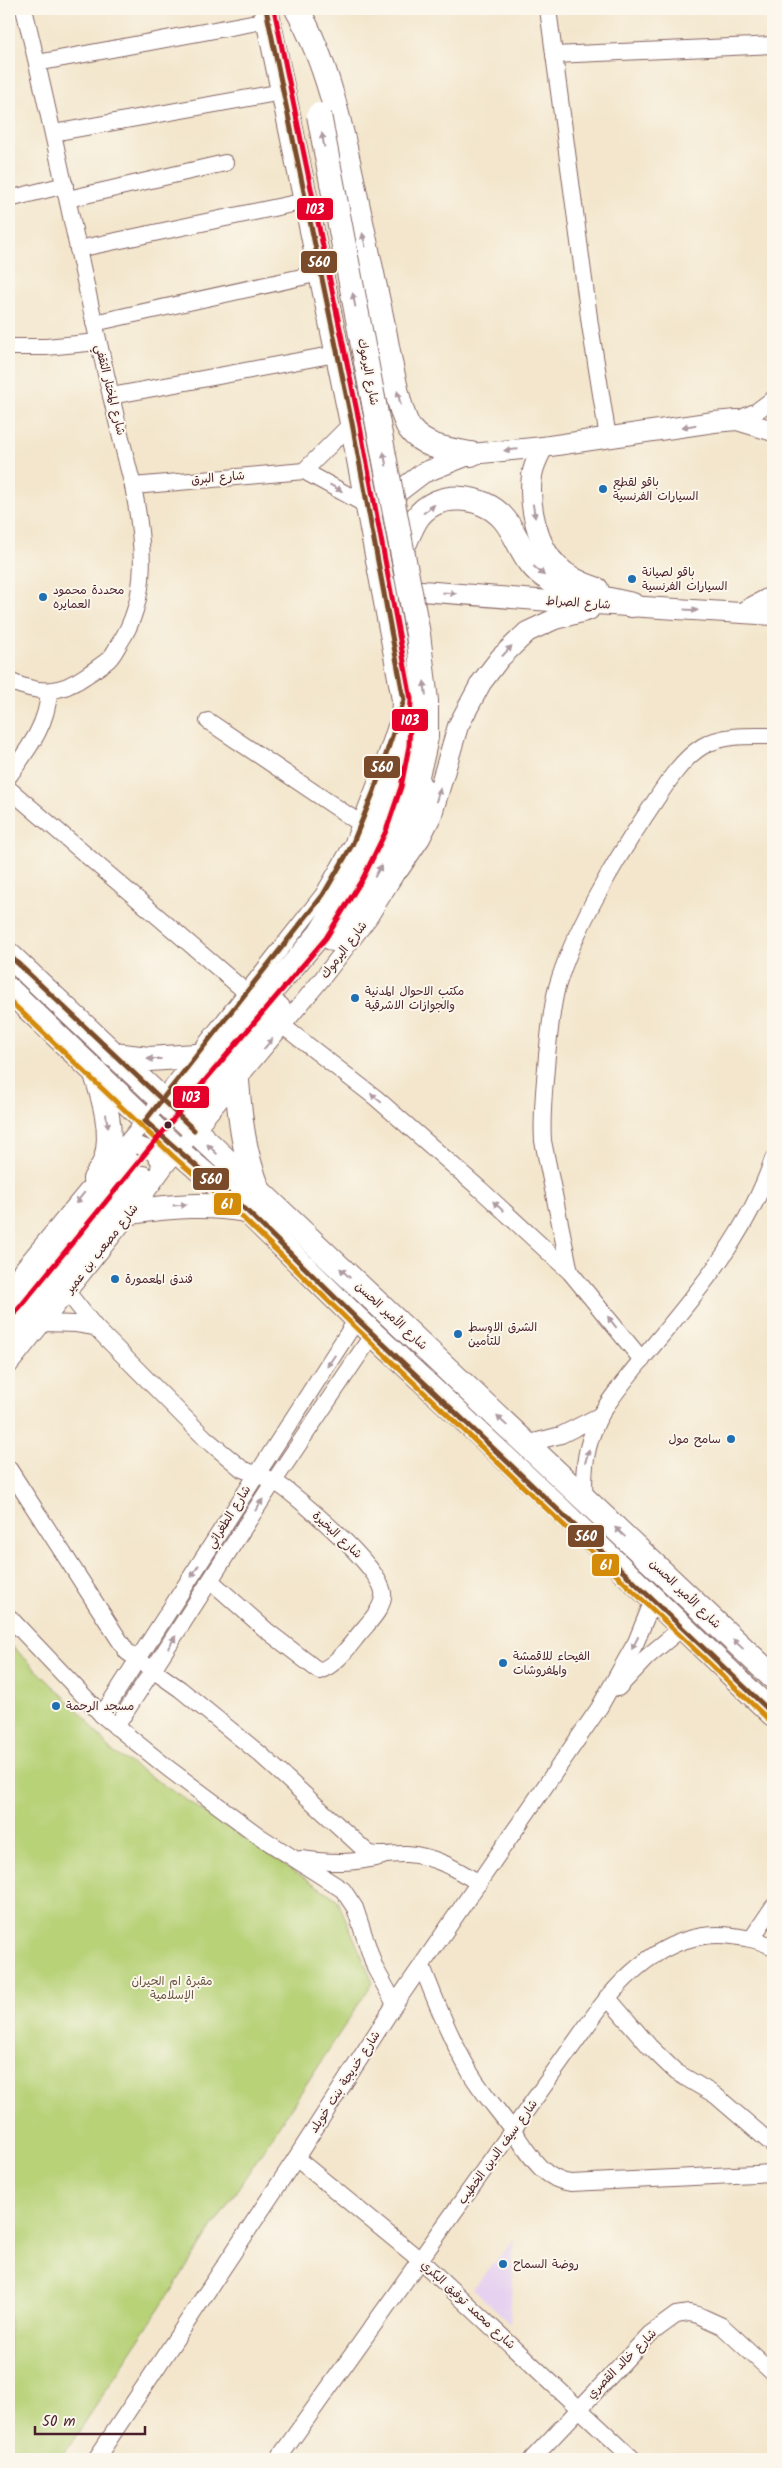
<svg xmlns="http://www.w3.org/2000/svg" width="782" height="2468" viewBox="0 0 782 2468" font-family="Kalam,'Playpen Sans Arabic',sans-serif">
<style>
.built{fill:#e6d2f0}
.green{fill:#b8d278;stroke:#817852}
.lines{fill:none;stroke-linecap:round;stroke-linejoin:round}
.highway-tunnel{stroke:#d1beac;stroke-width:24;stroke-dasharray:24 12;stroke-linecap:butt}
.minor-casing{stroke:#856563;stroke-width:18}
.major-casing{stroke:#856563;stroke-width:22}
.highway-casing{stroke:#856563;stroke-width:26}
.minor{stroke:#fff;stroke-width:16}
.major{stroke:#fff;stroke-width:20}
.highway{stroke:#fff;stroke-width:24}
.highway-bridge-casing{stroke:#856563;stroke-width:26;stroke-linecap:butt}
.highway-bridge{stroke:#fff;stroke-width:24}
.bus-1-casing{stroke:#fbf7ec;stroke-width:9}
.bus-2-casing{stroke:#fbf7ec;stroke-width:9}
.bus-3-casing{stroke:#fbf7ec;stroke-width:9}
.bus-1{stroke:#7a4b2a;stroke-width:5}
.bus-2{stroke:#d48b09;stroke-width:5}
.bus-3{stroke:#e4002b;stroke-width:5}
.oneway{fill:#ae9aa0}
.poi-dot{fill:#1f6fb2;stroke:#fbf7ec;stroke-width:2}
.bus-dot{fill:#4a1f2b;stroke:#fbf7ec;stroke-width:2}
.labels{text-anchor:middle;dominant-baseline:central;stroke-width:4;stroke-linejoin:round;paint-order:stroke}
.street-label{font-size:12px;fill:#4a1f2b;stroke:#fbf7ec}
.poi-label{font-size:12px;fill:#4a1f2b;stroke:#fbf7ec;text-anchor:start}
.park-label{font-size:12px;fill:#6b5542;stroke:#fbf7ec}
.line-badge{stroke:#fbf7ec;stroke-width:2}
.badge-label{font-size:14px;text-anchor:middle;font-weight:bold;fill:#fff}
</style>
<rect width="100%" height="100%" fill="#fbf7ec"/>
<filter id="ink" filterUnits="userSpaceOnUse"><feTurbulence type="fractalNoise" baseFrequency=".02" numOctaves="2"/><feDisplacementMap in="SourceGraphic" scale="10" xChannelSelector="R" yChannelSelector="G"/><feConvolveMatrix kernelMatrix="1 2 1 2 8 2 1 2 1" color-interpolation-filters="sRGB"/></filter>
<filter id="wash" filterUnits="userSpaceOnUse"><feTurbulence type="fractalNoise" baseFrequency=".0096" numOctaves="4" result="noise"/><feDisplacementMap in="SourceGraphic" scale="20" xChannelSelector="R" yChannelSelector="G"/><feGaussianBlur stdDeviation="1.12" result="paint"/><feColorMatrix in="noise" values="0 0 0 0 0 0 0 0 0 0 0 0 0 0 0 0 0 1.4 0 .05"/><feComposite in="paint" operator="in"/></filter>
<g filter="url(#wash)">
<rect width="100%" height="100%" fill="#f3e6cc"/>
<path class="built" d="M514,2240L510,2324L472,2288Z"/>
<path class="green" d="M9,1643L84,1716L110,1750L337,1899L373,1982L61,2459H9Z"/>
</g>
<g filter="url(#ink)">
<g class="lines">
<path class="highway-tunnel" d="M128,1163L196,1079"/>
<g class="minor-casing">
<g id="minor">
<path d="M548,9L590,325L608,438"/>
<path d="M554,55L773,45"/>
<path d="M37,63L268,20"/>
<path d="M53,133L282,92"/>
<path d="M9,199L65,185"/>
<path d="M68,199L225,163"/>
<path d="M78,249L306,201"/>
<path d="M94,323L320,273"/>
<path d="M9,347H46L98,342"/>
<path d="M111,396L336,354"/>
<path d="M737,420L757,411L773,399"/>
<path d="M304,471L352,423"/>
<path d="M133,486L304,471L368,506"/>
<path d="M9,681C39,694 59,695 87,675C94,670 102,665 108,660C113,656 116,649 119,644C151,597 143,538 133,486C92,328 63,167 24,9"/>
<path d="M208,721L361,824"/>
<path d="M9,776C28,749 47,726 49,692"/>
<path d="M9,789L247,993"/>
<path d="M283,1026L376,1098L480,1189L570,1272L642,1360"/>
<path d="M180,1078L179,1095L189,1109L196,1111L215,1105"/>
<path d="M124,1146C140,1143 152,1148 160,1162L158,1176"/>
<path d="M570,1272L543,1141C541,1112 545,1084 547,1055C550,1032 551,1009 557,987C573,932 613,864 645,816C661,793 678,761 703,746C724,734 750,736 773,736"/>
<path d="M9,1285L161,1101L323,895L352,845L382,768L396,726"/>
<path d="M68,1293L95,1327L205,1438L242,1469L274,1481L288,1491C308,1507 388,1573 383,1597C381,1611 369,1622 360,1633C349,1646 336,1666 319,1671L266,1630L211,1581"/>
<path d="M44,1323L76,1324L95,1327"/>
<path d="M9,1366L132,1212L168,1163L321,980L369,918L399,869L415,827L424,785"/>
<path d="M526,1444L561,1435L601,1415"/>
<path d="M9,1469L127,1652L180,1689L260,1754L368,1853C381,1858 394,1853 407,1854C435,1856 456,1869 479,1883"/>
<path d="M585,1499C582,1470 587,1440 601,1414C615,1391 635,1368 652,1347C699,1291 750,1229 773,1159"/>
<path d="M9,1617L102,1715L169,1769L259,1836L343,1890L355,1908L375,1968L395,2004"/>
<path d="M618,1688L647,1657L683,1627"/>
<path d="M102,1715L357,1319"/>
<path d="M116,1727L274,1481L373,1334"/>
<path d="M301,1859C329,1863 354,1864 383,1856"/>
<path d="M752,1938L773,1907"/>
<path d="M422,1966C436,2002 451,2040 471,2074C483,2094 500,2112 514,2132C529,2154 543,2180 571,2183L773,2173"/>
<path d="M607,1997L650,2047L676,2072L715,2095L773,2145"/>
<path d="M296,2158L420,2260L633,2459"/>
<path d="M96,2459L296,2158L395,2004L599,1708L636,1642L654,1598"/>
<path d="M278,2459L593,2017C626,1971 672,1928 733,1936C747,1938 760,1940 773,1947"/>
<path d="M532,2459L650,2334L676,2315L689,2313L698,2315L722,2326L773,2373"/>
</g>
</g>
<g class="major-casing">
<g id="major">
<path d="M543,447C538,457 533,466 532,476C528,504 537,546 558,566C569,577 583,583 598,588"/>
<path d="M381,505L423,473L471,454L543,447L714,422L737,420L773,431"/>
<path d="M383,588L563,602L773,615"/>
<path d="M745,611L773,596"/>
<path d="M399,869L420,838L432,814L458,726L481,683L500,658L527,632L555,619L589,610"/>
</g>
</g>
<g class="highway-casing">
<g id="highway">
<path d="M297,9C328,64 341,128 354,189C364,236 374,283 384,330C388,352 399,414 410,429C424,448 450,450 471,454"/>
<path d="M402,549C407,539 411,527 417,518C437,490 483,494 504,519C519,537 522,559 543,575C567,593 603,598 632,605"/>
<path d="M333,939C380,880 412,811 426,737"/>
<path d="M9,955L773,1677"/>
<path d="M9,990L178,1151L246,1210L357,1319L552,1502L773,1714"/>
<path d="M113,1055L149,1059L196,1056"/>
<path d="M196,1079L320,934L356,875L379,828L394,786L402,745L404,700L396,655L352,423L266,9"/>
<path d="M237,1081C240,1120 244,1155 259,1191"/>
<path d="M211,1090L278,1008"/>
<path d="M95,1179C98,1173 104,1166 106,1159C114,1132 104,1099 96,1074"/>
<path d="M132,1212C171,1206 207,1203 246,1210"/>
<path d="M9,1308L128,1163"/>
<path d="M9,1344L143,1178"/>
</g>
</g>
<use href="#minor" class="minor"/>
<use href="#major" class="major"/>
<use href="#highway" class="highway"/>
<g class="highway-bridge-casing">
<path id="highway-bridge" d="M319,115L418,634L426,701V737"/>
</g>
<use href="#highway-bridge" class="highway-bridge"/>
<g class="bus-1-casing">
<g id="bus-1">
<path d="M266,9L352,423L404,700L374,791L352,845L323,895L145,1121L246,1210L357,1319L773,1714"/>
<path d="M9,955L194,1130"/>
</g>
</g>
<g class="bus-2-casing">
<path id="bus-2" d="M9,1000L173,1156L241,1216L352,1324L768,1719"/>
</g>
<g class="bus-3-casing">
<path id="bus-3" d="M15,1313L202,1084L326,938L363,878L386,831L401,787L409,746L411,699L359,421L274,9"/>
</g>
<use href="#bus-1" class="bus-1"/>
<use href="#bus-2" class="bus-2"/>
<use href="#bus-3" class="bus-3"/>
</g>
<defs><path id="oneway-solid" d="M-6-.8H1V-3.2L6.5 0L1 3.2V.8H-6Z" transform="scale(1.25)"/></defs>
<g class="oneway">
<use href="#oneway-solid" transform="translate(323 140) rotate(-101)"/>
<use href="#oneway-solid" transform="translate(364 240) rotate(-102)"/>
<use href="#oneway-solid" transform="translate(354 300) rotate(-101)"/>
<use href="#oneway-solid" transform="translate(399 398) rotate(-104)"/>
<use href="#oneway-solid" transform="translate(689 426) rotate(171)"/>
<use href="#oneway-solid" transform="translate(511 450) rotate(175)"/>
<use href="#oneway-solid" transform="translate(385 459) rotate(-101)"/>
<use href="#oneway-solid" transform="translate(336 488) rotate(29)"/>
<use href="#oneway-solid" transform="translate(429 509) rotate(-37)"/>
<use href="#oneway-solid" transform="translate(534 511) rotate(81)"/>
<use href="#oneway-solid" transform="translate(539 571) rotate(41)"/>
<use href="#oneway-solid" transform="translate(449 593) rotate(4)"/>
<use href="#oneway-solid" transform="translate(691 610) rotate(4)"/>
<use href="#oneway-solid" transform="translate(507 651) rotate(-47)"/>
<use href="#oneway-solid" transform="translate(425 688) rotate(-97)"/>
<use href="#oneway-solid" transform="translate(438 795) rotate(-73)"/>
<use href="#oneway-solid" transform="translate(378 871) rotate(-61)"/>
<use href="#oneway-solid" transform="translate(268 1044) rotate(-50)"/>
<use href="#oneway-solid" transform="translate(154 1059) rotate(180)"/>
<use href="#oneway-solid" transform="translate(376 1098) rotate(-140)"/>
<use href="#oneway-solid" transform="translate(107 1121) rotate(82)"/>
<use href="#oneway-solid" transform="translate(212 1149) rotate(-136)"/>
<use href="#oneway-solid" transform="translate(80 1198) rotate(129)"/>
<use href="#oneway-solid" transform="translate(180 1205) rotate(-4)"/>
<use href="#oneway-solid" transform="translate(498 1206) rotate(-137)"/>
<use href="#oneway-solid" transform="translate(345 1273) rotate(-137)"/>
<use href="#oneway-solid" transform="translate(612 1322) rotate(-128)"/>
<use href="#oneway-solid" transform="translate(331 1361) rotate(124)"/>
<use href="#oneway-solid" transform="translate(502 1421) rotate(-137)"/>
<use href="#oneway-solid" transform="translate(587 1456) rotate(-75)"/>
<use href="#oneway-solid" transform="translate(259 1505) rotate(-57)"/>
<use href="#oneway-solid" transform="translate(620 1532) rotate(-137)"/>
<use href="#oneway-solid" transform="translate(195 1571) rotate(122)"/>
<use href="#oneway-solid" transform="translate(172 1642) rotate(-58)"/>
<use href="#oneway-solid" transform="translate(635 1643) rotate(117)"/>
<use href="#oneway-solid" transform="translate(738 1644) rotate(-137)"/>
</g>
</g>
<g class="poi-dot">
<circle cx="603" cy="489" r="5"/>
<circle cx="632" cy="579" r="5"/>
<circle cx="43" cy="597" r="5"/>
<circle cx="355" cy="998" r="5"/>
<circle cx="115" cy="1279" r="5"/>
<circle cx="458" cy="1334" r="5"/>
<circle cx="731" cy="1439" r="5"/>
<circle cx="503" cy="1663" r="5"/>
<circle cx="56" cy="1706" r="5"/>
<circle cx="503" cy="2264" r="5"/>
</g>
<circle class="bus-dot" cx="168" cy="1125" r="4.5"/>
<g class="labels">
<g class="street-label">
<text transform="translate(368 372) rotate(79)">شارع اليرموك</text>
<text transform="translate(110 390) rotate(76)">شارع المختار الثقفي</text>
<text transform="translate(218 478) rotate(-5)">شارع البرق</text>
<text transform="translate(578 603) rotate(4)">شارع الصراط</text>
<text transform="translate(344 950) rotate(-53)">شارع اليرموك</text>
<text transform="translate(102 1249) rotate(-52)">شارع مصعب بن عمير</text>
<text transform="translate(391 1316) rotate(43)">شارع الأمير الحسن</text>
<text transform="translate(229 1517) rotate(-58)">شارع الطغرائي</text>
<text transform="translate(337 1535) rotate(43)">شارع البخيرة</text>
<text transform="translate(685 1594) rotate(44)">شارع الأمير الحسن</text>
<text transform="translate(345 2082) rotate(-57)">شارع خديجة بنت خويلد</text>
<text transform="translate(498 2152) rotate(-54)">شارع سيف الدين الخطيب</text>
<text transform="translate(468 2305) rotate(43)">شارع محمد توفيق البكري</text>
<text transform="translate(622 2364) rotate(-45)">شارع خالد القصري</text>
</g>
<g class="poi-label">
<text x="613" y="482">باقو لقطع<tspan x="613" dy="14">السيارات الفرنسية</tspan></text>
<text x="642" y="572">باقو لصيانة<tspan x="642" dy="14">السيارات الفرنسية</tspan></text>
<text x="53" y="590">محددة محمود<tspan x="53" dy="14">العمايره</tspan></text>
<text x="365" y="991">مكتب الاحوال المدنية<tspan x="365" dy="14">والجوازات الاشرقية</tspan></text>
<text x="125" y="1279">فندق المعمورة</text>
<text x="468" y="1327">الشرق الاوسط<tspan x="468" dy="14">للتأمين</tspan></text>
<text x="721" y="1439" text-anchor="end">سامح مول</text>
<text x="513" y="1656">الفيحاء للاقمشة<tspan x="513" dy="14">والمفروشات</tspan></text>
<text x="66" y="1706">مسجد الرحمة</text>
<text x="513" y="2264">روضة السماح</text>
</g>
<g class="park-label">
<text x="172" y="1981">مقبرة ام الحيران<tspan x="172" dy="14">الإسلامية</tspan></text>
</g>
</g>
<g class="line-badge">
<rect x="296" y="197" width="38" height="24" rx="5" fill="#e4002b"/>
<rect x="300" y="250" width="38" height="24" rx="5" fill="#7a4b2a"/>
<rect x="391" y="708" width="38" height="24" rx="5" fill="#e4002b"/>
<rect x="363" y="755" width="38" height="24" rx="5" fill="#7a4b2a"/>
<rect x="172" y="1085" width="38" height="24" rx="5" fill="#e4002b"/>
<rect x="192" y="1167" width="38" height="24" rx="5" fill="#7a4b2a"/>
<rect x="213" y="1192" width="29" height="24" rx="5" fill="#d48b09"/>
<rect x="567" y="1524" width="38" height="24" rx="5" fill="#7a4b2a"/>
<rect x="591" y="1553" width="29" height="24" rx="5" fill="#d48b09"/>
</g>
<g class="badge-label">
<text x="315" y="214">103</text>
<text x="319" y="267">560</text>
<text x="410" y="725">103</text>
<text x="382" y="772">560</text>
<text x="191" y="1102">103</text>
<text x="211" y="1184">560</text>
<text x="227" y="1209">61</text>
<text x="586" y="1541">560</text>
<text x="606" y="1570">61</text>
</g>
<rect width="782" height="2468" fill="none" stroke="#fbf7ec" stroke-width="30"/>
<path d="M35 2426v8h110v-8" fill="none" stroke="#4a1f2b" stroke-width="2.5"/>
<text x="42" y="2426" font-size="15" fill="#4a1f2b" stroke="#fbf7ec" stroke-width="4" paint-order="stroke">50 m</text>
</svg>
